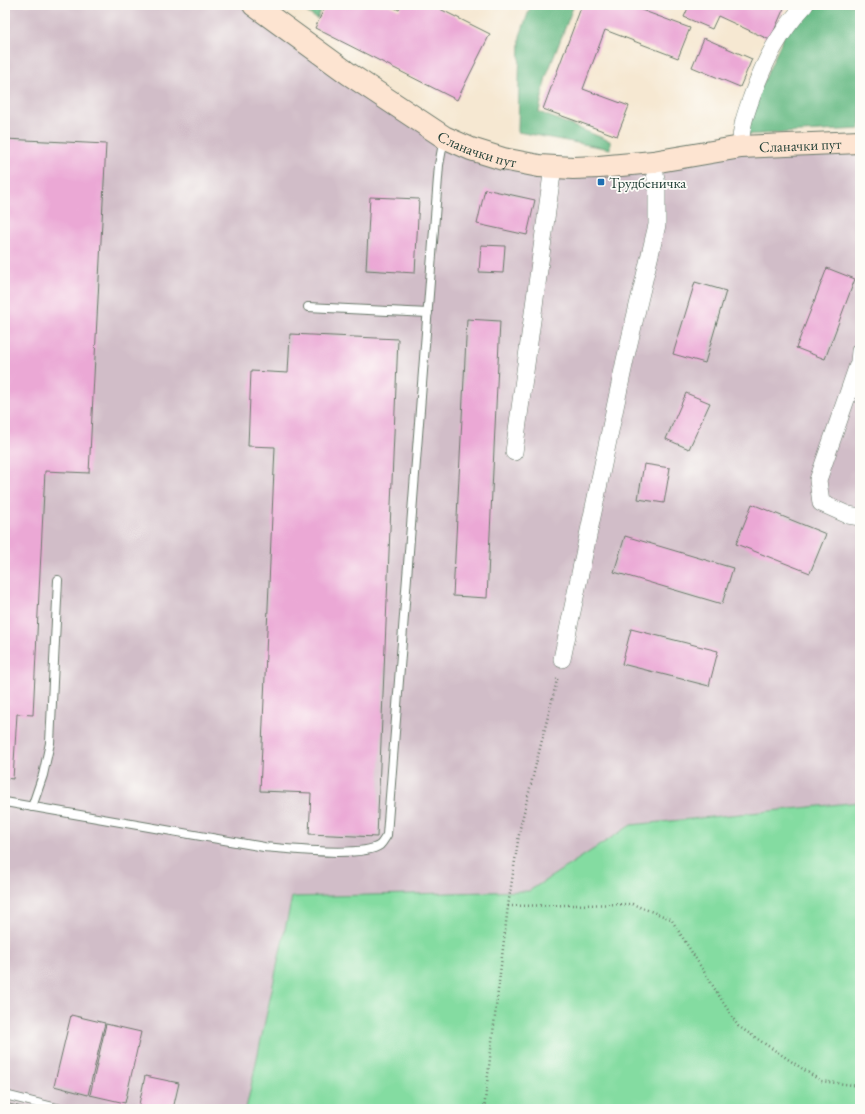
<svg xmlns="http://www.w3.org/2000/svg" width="865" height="1114" viewBox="0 0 865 1114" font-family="'EB Garamond',serif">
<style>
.industrial{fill:#d1bdc8}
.green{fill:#84dca1;stroke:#528c6a}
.forest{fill:#6bbc87;stroke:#457c5e}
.building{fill:#eba8d5}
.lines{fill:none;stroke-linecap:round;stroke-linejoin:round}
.lane-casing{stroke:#6a796b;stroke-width:10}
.street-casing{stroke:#6a796b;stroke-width:18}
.secondary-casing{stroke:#6a796b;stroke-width:24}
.path{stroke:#6a796b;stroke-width:2.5;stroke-dasharray:1 3;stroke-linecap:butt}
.lane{stroke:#fff;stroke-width:8}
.street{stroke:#fff;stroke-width:17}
.secondary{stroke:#fde4d1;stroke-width:22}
.poi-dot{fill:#1f6fb2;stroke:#fdfcf7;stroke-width:1.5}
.labels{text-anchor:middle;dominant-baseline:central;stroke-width:3.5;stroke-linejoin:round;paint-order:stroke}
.street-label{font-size:15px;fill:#1f3d34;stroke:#fdfcf7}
.poi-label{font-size:15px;fill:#1f3d34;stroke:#fdfcf7;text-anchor:start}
</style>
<rect width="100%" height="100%" fill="#fdfcf7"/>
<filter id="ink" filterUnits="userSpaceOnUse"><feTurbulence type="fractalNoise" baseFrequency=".025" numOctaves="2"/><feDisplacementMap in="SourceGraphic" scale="8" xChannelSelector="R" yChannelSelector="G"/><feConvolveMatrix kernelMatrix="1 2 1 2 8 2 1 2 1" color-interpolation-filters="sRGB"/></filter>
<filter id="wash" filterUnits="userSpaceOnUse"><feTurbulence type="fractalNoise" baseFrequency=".012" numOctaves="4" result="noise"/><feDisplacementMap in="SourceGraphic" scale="16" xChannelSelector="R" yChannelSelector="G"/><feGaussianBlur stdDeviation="0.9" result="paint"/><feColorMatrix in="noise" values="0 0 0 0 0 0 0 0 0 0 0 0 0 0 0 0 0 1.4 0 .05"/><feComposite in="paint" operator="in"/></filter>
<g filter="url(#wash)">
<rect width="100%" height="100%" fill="#f6e8d2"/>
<path class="industrial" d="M5,5H254L412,117L539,166L860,142V802L631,825L501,1109H5Z"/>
<path class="green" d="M860,802V1109H246L292,897L529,891L631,825Z"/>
<g class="forest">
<path d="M302,5H324L317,19L305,11Z"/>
<path d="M531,5H574L546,77L539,112L610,141V149L518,132L520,36Z"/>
<path d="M821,5H860V129L740,135L791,20Z"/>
</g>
<g id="blocks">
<g class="building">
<path d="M326,5H389L399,10L402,5H432L490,34L457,100L315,28Z"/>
<path d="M582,5H628L690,28L678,58L605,30L583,89L629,106L617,136L543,109Z"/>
<path d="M681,5H743L752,9L753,5H777L784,8L770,40L718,16L712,29L684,17L688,8Z"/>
<path d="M704,38L752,59L740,87L692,67Z"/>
<path d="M5,139L106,144L89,473L45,471L33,715L17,714L13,779L5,778Z"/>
<path d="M485,189L535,200L527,235L477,224Z"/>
<path d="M370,197L419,199L415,273L366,270Z"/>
<path d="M481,245L505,246L503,273L479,272Z"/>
<path d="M827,268L855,279L825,359L796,348Z"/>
<path d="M695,282L726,291L705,363L673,354Z"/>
<path d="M467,319L500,321L487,598L453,596Z"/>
<path d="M290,334L398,339L377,837L309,834L311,793L260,791L275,447L248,446L251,371L288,373Z"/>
<path d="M686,393L710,403L689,449L666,439Z"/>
<path d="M644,464L670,468L664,503L638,499Z"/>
<path d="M752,504L826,534L810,573L736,544Z"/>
<path d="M625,536L733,568L722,604L614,572Z"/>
<path d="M631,629L718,651L709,686L622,664Z"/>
<path d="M71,1015L105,1023L88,1095L54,1086Z"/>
<path d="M106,1024L141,1032L125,1103L90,1095Z"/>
<path d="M145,1076L179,1083L173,1109H138Z"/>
<path d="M5,1103L26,1108V1109H5Z"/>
</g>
</g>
</g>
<g filter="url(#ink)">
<use href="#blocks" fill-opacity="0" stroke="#6a796b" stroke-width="1"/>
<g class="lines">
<g class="lane-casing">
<g id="lane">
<path d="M308,307L428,313"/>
<path d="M5,802L264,847C287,849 363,858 380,845C383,842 385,838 387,835L439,165L444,138"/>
<path d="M32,807L43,775L50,743L58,580"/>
<path d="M5,1095L61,1109"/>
</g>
</g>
<g class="street-casing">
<g id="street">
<path d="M741,147C740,128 746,113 752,96C765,60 779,33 805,5"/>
<path d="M860,351L859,362L818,480L821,503L848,515L860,517"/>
<path d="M514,452L553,167"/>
<path d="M562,659L625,360L657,225V185L653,162"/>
</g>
</g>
<g class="secondary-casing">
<g id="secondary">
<path id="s1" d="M254,5L349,74L444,137L471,149L503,159L539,166L573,168L599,167L653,162L741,147L860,142"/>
</g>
</g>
<g class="path">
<path d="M508,906L632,904L671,919L738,1026L821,1081L860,1086"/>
<path d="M484,1109L508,906L520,828L558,676"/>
</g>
<use href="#lane" class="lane"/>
<use href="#street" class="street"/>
<use href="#secondary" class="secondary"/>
</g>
</g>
<rect class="poi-dot" x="597" y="178" width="8" height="8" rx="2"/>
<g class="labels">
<g class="street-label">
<text stroke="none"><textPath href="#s1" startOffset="594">Сланачки пут</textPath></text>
<text stroke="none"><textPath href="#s1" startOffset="267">Сланачки пут</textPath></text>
</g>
<g class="poi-label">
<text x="609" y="182">Трудбеничка</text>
</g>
</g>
<rect width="865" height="1114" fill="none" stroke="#fdfcf7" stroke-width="20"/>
</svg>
